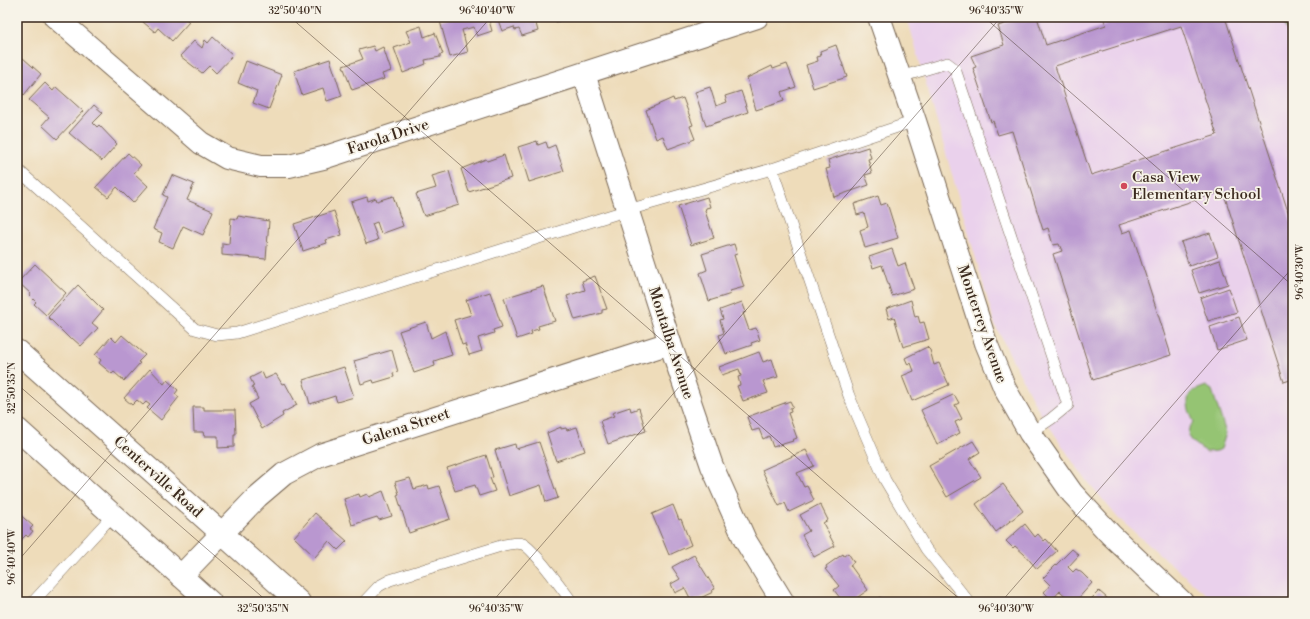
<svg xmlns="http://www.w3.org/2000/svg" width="1310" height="619" viewBox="0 0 1310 619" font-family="'Libre Bodoni',serif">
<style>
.built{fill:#ead1ec}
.green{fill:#95c473;stroke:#687748}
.building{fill:#b997d0;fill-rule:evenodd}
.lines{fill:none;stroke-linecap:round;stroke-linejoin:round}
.service-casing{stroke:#7a6855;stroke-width:12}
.minor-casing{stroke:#7a6855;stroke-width:24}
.tertiary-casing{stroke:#7a6855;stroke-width:24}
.service{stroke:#fff;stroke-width:11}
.minor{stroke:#fff;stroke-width:22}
.tertiary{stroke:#fff;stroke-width:22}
.ticks{fill:none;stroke:#3b2a1e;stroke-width:1;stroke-opacity:0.45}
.poi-dot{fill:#d1495b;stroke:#f7f3e8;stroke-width:1.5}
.labels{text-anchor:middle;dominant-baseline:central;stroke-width:3.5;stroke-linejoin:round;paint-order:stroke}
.street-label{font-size:15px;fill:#3b2a1e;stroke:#f7f3e8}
.poi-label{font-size:15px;fill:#3b2a1e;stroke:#f7f3e8;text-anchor:start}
.neatline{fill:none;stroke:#3b2a1e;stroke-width:1.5}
.ticks-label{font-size:10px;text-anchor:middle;fill:#3b2a1e}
</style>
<rect width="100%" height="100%" fill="#f7f3e8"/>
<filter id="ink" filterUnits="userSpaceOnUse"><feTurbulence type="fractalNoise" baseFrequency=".025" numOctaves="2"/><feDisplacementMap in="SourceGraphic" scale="8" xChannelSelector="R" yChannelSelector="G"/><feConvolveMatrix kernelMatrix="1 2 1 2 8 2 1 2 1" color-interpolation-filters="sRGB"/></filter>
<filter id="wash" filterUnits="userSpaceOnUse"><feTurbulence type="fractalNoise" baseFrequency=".012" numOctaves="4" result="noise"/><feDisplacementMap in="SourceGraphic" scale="16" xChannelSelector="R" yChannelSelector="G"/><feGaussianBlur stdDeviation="0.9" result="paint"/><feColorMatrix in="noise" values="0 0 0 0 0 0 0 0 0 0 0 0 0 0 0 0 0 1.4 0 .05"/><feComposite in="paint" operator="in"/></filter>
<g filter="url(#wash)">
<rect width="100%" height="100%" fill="#eedcba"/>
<path class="built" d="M907,17H1282L1293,48V602H1215L1118,518L1079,471L1036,406L995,325Z"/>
<g class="green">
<path d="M1282,17H1293V48Z"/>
<path d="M1206,386L1212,390L1226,433L1221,449L1217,451L1206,452L1193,442L1188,435L1189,428L1194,422C1190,414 1183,398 1193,391C1197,389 1202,388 1206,386Z"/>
</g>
<g id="blocks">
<g class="building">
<path d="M144,17H184L189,22L172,41L158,28L155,32L143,22L146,18Z"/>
<path d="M454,17H488L492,31L477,36L474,27L462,30L468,52L450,57L440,21Z"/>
<path d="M497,17H544L535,20L538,31L522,36L519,29L515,30L514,27L502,31Z"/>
<path d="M555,17H571L556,22Z"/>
<path d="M1025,17H1037L1046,45L1106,25L1103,17H1225L1293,227V379L1284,382L1223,191L1119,225L1122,233L1131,230L1171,355L1093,380L1053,254L1062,251L1059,244L1053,245L1048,228L1043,230L1012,131L998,135L993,121L991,122L973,68L976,67L971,56L1004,45L998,26ZM1181,26L1217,135L1091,175L1055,66Z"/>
<path d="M421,26L424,37L435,33L443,54L440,55V57L425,60L426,64L403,73L394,48L411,42L406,31Z"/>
<path d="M213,37L233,55L216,73L209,66L202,73L180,56L194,41L202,48L205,40L208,43Z"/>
<path d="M836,45L847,77L813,88L806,65L818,61L817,57L821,56L820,51Z"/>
<path d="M373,46L375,51L383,47L391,71L382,74L384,79L352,90L343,66L363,59L359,50Z"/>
<path d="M23,58L41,74L24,95L17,89V59L20,62Z"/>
<path d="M330,59L342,96L327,101L323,88L302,95L294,71Z"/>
<path d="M246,61L282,75L269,109L253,103L257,91L238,83Z"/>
<path d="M787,64L796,87L781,92L784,101L756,110L747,78L772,66L773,69Z"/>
<path d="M45,83L53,91L56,87L83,111L57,139L42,125L49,117L29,100Z"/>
<path d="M710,87L716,106L727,102L725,96L741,91L748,112L706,126L695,92Z"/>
<path d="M673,98L674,101L683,98L693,125L690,126L695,139L668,149L663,136L656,139L646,110Z"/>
<path d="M94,105L103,113L93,123L97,127L99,125L117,144L102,161L69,133Z"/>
<path d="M537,141L538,145L546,142L548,148L555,145L564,171L529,182L518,147Z"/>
<path d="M868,147L871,158L868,159L872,173L865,175L869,185L834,197L826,169L830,168L828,160Z"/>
<path d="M128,153L141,165L134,173L148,186L133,203L117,187L108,197L96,187Z"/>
<path d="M504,155L511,178L469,192L461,169L486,159L487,161Z"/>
<path d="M449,171L459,205L424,216L416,194L436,188L432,176Z"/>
<path d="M172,175L194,184L187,200L213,211L203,235L183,226L173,248L159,242L162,233L153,229L167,197L163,195Z"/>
<path d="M393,196L403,226L381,234L377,222L372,224L378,240L366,244L351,202L367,197L368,201L376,198L377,201Z"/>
<path d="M878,196L881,205L887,203L898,238L865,248L860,230L868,227L864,213L857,215L854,204Z"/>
<path d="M707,197L710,207L706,208L705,211L714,238L691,245L678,206Z"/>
<path d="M334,211L342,235L326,240L327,243L303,251L294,224Z"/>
<path d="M238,216L269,221L266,259L222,255V243L229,244L231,218L237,219Z"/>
<path d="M1210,233L1218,256L1189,266L1181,242Z"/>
<path d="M734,244L737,254L734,255L744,287L730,291L731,294L709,301L700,273L707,270L702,254Z"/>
<path d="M892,249L898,266L905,263L914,289L892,296L882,265L873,268L869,257Z"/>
<path d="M1220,260L1228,284L1199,293L1191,270Z"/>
<path d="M35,264L66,293L46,315L34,304L36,302L29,295L31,294L18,282Z"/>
<path d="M595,276L607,309L602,310V313L575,320L567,296L585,290L582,281Z"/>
<path d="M78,285L103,310L92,323L98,328L81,346L72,338L70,339L48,317Z"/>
<path d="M543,286L555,321L538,326L539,329L531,331L532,334L517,339L504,298Z"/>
<path d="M1229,288L1237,312L1208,321L1200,298Z"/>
<path d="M490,292L502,327L493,330L494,333L478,338L482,351L469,355L465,344L462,345L454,320L471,315L466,300Z"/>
<path d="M911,300L915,317L918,316L920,323L924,322L929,339L903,347L894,317L889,319L886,309Z"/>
<path d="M742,302L746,312L743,313L749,330L756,328L760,340L751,343L752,345L726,354L719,335L724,333L720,320L723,319L720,310Z"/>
<path d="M1239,317L1247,340L1217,350L1210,327Z"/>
<path d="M426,322L431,338L445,331L452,355L434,361L435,366L414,373L399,331Z"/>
<path d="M122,335L145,355L138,362L140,363L124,381L114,372L112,374L99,363L101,360L95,355L111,337L116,342Z"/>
<path d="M927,347L930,350L934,365L939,363L949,385L912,401L902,376L914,371L911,363L908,365L905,358Z"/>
<path d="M392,350L398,372L393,373L394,377L374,383L373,380L361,384L354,361Z"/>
<path d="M759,352L763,362L772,359L778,377L763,381L768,393L743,401L737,386L740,385L738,377L741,376L739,369L722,375L719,367Z"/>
<path d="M344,367L354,397L337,402L335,396L310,404L303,380Z"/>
<path d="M150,369L164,384L167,380L178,390L175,394L179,397L161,420L147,408L150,405L146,402L143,405L137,400L132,405L124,398Z"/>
<path d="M262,372L265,379L276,374L282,384L285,383L297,405L282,413L283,416L262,429L249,404L258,399L252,387L254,386L250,378Z"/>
<path d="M953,395L955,396L959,403L955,405L962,419L955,422L960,433L937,444L921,410Z"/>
<path d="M790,401L793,407L790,408L791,412L788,413L797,438L792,440L793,441L773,447L769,436L763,439L759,429L752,431L747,417Z"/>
<path d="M193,407H204V410H235L236,434H234V447L218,448V436H204L203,432H194Z"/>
<path d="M630,407L631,411L639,408L646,431L608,444L600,421L614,416L612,413Z"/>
<path d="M561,427V429L566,428L567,430L577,427L585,451L556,461L547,433Z"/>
<path d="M973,441L980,452L969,459L981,477L947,497L929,466Z"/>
<path d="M539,442L558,498L546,502L541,485L509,496L495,450L515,444L516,449Z"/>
<path d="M806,450L814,466L797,473L804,487L807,486L814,500L789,512L785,503L779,506L762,470Z"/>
<path d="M486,455L493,477L490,478L495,491L479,496L475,485L455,491L447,468Z"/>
<path d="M410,478L414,489L428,485L429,489L439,486L450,519L409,533L397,495L399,494L395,482Z"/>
<path d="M1003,484L1023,511L996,532L976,504Z"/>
<path d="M383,491L392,516L379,520L377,517L352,525L344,499L359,494L360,497L367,494L369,497Z"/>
<path d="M820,504L828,520L823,523L835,546L814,557L802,535L809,531L800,515Z"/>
<path d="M673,505L679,520L681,519L691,545L669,555L652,514Z"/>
<path d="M17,512L33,526L30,529L33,531L28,537L26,535L19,542L17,540Z"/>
<path d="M315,513L347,541L338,550L329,541L315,557L294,537Z"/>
<path d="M1025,524L1035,537L1038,534L1044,541L1046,539L1057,551L1037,569L1024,554L1015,546L1013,548L1006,541Z"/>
<path d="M1072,549L1079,555L1068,567L1073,572L1076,569L1082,573L1092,583L1075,602H1072L1060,591L1052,600L1044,592L1050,585L1043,578Z"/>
<path d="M848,553L854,562L850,565L868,590L851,602H843L834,590L839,586L825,569L827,568L826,566L843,554L844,556Z"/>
<path d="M694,555L715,589L712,590L713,592L692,602L685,588L675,593L671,584L680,579L672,567Z"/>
<path d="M1099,591L1107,598L1106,600L1108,602H1088Z"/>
<path d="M880,597L884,602H873Z"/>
</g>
</g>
</g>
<g filter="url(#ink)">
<use href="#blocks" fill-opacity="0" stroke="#7a6855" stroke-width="1"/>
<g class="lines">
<g class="service-casing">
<g id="service">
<path d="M900,77L947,63L955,69L1068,405L1051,419L1030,433"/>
<path d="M17,169L195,329L217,335L237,333L628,210L772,169L915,121"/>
<path d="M772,169L849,396L885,480L926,549L969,602"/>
<path d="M33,602L113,515"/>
<path d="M364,602L379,586L390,580L504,545C511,544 516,542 523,544C534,549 563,590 572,602"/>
</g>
</g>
<g class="minor-casing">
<g id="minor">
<path d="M55,17L201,143L227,158L261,166H289L323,158L757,17"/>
<path d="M879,17L915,121L986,343L1005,389L1030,433L1072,493L1111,535L1182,602"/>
<path d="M584,74L670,343L712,466L745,540L783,602"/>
<path d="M17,351L299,602"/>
<path d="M181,576L257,497L284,474L320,455L670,343"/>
</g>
</g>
<g class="tertiary-casing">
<path id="tertiary" d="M17,429L210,602"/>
</g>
<use href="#service" class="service"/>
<use href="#minor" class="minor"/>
<use href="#tertiary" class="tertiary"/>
</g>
</g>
<path class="ticks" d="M290,17L963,602M984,17L1293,286M17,384L268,602M17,562L491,17M492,602L1001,17M1001,602L1293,267"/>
<circle class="poi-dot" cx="1124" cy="186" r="4"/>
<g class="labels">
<g class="street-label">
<text transform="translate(388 137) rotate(-18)">Farola Drive</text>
<text transform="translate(982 324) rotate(71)">Monterrey Avenue</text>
<text transform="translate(671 343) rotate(72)">Montalba Avenue</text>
<text transform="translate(406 427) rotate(-18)">Galena Street</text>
<text transform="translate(158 477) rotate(42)">Centerville Road</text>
</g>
<g class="poi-label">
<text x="1132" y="177">Casa View<tspan x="1132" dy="17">Elementary School</tspan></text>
</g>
</g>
<rect width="1310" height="619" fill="none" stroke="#f7f3e8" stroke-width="44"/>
<rect x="22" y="22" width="1266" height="575" class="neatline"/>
<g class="ticks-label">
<text x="295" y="14">32°50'40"N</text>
<text x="487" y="14">96°40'40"W</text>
<text x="996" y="14">96°40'35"W</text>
<text transform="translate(1299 272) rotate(-90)" y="4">96°40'30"W</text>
<text transform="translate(11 388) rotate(-90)" y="4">32°50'35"N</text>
<text transform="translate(11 557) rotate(-90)" y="4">96°40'40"W</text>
<text x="263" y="612">32°50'35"N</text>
<text x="496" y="612">96°40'35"W</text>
<text x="1006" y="612">96°40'30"W</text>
</g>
</svg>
